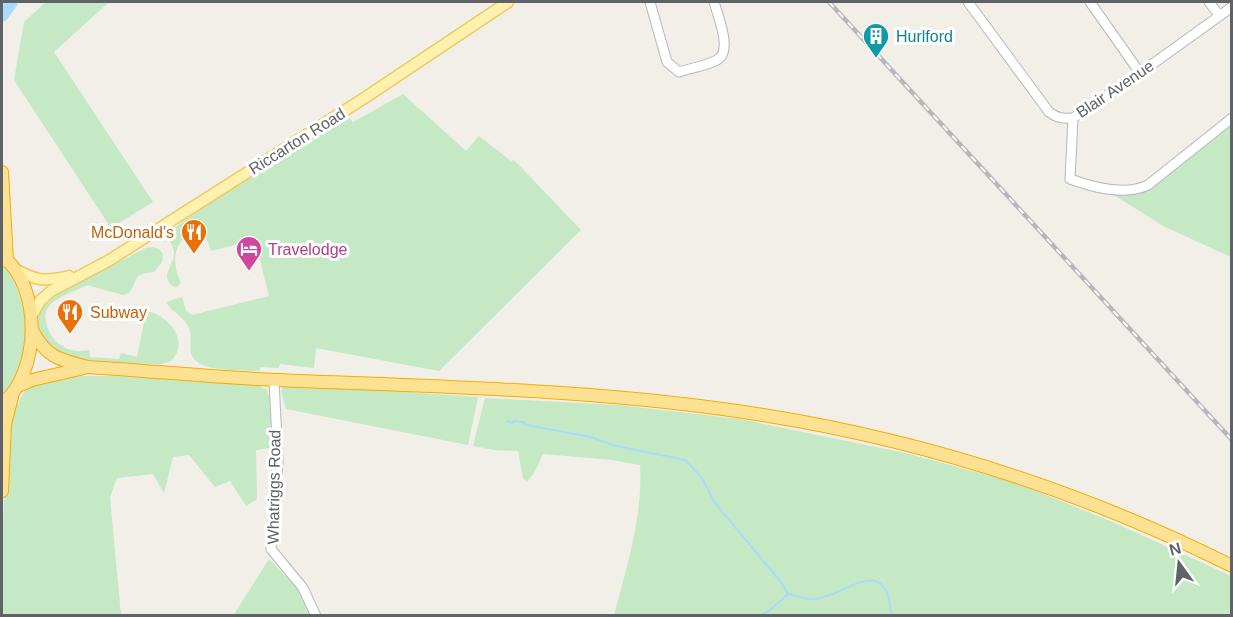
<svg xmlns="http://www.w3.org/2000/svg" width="1233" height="617" viewBox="0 0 1233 617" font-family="Arial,sans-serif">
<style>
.green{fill:#c5e8c5}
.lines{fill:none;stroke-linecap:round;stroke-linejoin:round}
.stream{stroke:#aadaff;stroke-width:2}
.river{stroke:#aadaff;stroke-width:12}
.minor-casing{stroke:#b5b8bc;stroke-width:11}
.major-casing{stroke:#f2c960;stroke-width:13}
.highway-casing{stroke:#f9ab00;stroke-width:14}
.minor{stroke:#fff;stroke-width:9}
.major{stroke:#fff2af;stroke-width:10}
.highway{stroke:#fde293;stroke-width:12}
.rail-casing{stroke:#b6b7b8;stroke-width:4.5}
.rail{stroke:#fff;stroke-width:2;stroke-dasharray:7;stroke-linecap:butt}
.labels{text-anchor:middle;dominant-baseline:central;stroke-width:6;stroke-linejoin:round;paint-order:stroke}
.culture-label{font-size:16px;fill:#0d838f;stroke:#fff;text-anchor:start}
.street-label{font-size:16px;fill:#5f6368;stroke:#fff}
.food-label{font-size:16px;fill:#c56008;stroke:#fff;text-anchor:end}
.hotel-label{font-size:16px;fill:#b23c85;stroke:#fff;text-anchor:start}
</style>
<rect width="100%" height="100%" fill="#f1efe8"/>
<g class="green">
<path d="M46,2H109L54,52L153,202L111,228L14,80L24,22Z"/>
<path d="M403,94L466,151L479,136L511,161L514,160L581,230L439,371L316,348L314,368L280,364L279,368L261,367L259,371C243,370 195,373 191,353C189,344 193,335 188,326C183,316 171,311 166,302L182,297L186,311L192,315L269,296L255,240L211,251L206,237L198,236L182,240C172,253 174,269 181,283L177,287L172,286C160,275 174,266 174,253C174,247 171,244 169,239L170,231L222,194L347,115L353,122Z"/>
<path d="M1231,123V257L1163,226L1111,193L1136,194L1147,191Z"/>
<path d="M153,247L159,249L163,254L162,262L154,272C131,274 139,280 129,293L123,295L87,285C76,291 59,296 50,305C39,317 50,339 62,346C70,351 79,352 89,350L90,357L119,359L121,353L137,357L144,322L136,320L138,310C162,309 193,338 171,361C159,367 143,363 130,363C103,362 54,363 41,334C34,318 41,308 51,296L146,248Z"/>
<path d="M3,262C31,302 36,359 2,397Z"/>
<path d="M81,376H131L256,385L266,389L271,401L270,448L256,450L257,499L246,506L230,481L215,487L189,455L173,457L164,493L153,474L117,478L110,497L121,615L2,616V544L6,458L13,413L24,392L34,384L52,380Z"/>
<path d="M290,384L478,397L468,445L286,409L281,391L283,386Z"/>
<path d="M485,398L618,405L740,419L905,453L1014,482L1115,523L1231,576V615H614C627,567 643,516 640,465L612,460L543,454L534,473L527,482L523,478L518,451L494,450L473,446Z"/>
<path d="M269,559L300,591L312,616H233Z"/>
</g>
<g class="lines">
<g class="stream">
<path d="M508,421L512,423L514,421L523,422L526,425L591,437L616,446L685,460L702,478L715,503L780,581L788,594"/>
<path d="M758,616L769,611L788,594C796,596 807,600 815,599C845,597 888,549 891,616"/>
</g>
<path class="river" d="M2,16L12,2"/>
<g class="minor-casing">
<g id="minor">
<path d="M650,2L667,62L679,72C691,68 706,66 717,60C733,52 718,16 714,2"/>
<path d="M968,2L1049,112C1057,118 1063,119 1073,118L1140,73L1232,7"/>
<path d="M1090,2L1140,73"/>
<path d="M1209,2L1219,15"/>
<path d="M1073,118L1070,179C1092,187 1126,196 1148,185L1232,118"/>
<path d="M274,380L278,461L271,549L303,588L316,616"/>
</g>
</g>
<g class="major-casing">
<g id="major">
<path d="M13,268C36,281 44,282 69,276"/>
<path d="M31,317L40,301L51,291L108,261L366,97L508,2"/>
</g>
</g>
<g class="highway-casing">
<g id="highway">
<path d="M2,172L7,261"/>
<path d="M2,256C43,286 40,374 2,404"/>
<path d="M32,330C46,357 59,360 88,367C150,371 213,377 276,380C438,387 602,389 763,415C926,441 1084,492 1232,566"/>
<path d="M18,386L32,380L84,368"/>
<path d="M2,491L5,424L12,397"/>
</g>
</g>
<use href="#minor" class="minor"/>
<use href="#major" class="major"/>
<use href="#highway" class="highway"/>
<g class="rail-casing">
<path id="rail" d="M829,2L1232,440"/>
</g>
<use href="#rail" class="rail"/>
</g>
<defs>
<g id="building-pin" transform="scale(1.35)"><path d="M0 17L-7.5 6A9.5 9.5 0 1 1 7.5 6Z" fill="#0f9aa8" stroke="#fff"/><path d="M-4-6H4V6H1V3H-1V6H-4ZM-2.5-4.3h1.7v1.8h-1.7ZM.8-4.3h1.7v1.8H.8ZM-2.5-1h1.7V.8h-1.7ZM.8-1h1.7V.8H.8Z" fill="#fff"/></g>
<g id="restaurant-pin" transform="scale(1.35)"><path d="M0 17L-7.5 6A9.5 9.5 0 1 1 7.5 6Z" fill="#e8710a" stroke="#fff"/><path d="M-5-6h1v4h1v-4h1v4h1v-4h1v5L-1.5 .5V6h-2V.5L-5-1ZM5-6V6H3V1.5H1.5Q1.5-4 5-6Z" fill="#fff"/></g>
<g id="hotel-pin" transform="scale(1.35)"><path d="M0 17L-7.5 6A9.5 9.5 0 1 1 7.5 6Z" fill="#d1479c" stroke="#fff"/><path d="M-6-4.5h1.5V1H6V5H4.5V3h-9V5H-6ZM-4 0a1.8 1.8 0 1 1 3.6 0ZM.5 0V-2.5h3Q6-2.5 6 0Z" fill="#fff"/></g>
</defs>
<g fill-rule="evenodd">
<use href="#building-pin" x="876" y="36"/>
<use href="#restaurant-pin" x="194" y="232"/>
<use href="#hotel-pin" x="249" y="249"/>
<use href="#restaurant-pin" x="70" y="312"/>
</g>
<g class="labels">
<g class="culture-label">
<text x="896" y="36">Hurlford</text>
</g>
<g class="street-label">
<text transform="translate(1115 89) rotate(-34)">Blair Avenue</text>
<text transform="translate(297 141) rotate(-32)">Riccarton Road</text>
<text transform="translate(274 487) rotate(-89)">Whatriggs Road</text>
</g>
<g class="food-label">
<text x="174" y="232">McDonald's</text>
<text x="90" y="312" text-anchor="start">Subway</text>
</g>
<g class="hotel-label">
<text x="268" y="249">Travelodge</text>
</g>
</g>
<rect width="1233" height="617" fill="none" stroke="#5f6368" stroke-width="6"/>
<g transform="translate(1179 563) rotate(345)" stroke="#ffffff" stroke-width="4.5" paint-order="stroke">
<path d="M0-4.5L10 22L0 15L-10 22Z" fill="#5f6368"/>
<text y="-9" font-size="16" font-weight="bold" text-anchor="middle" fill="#5f6368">N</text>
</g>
</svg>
